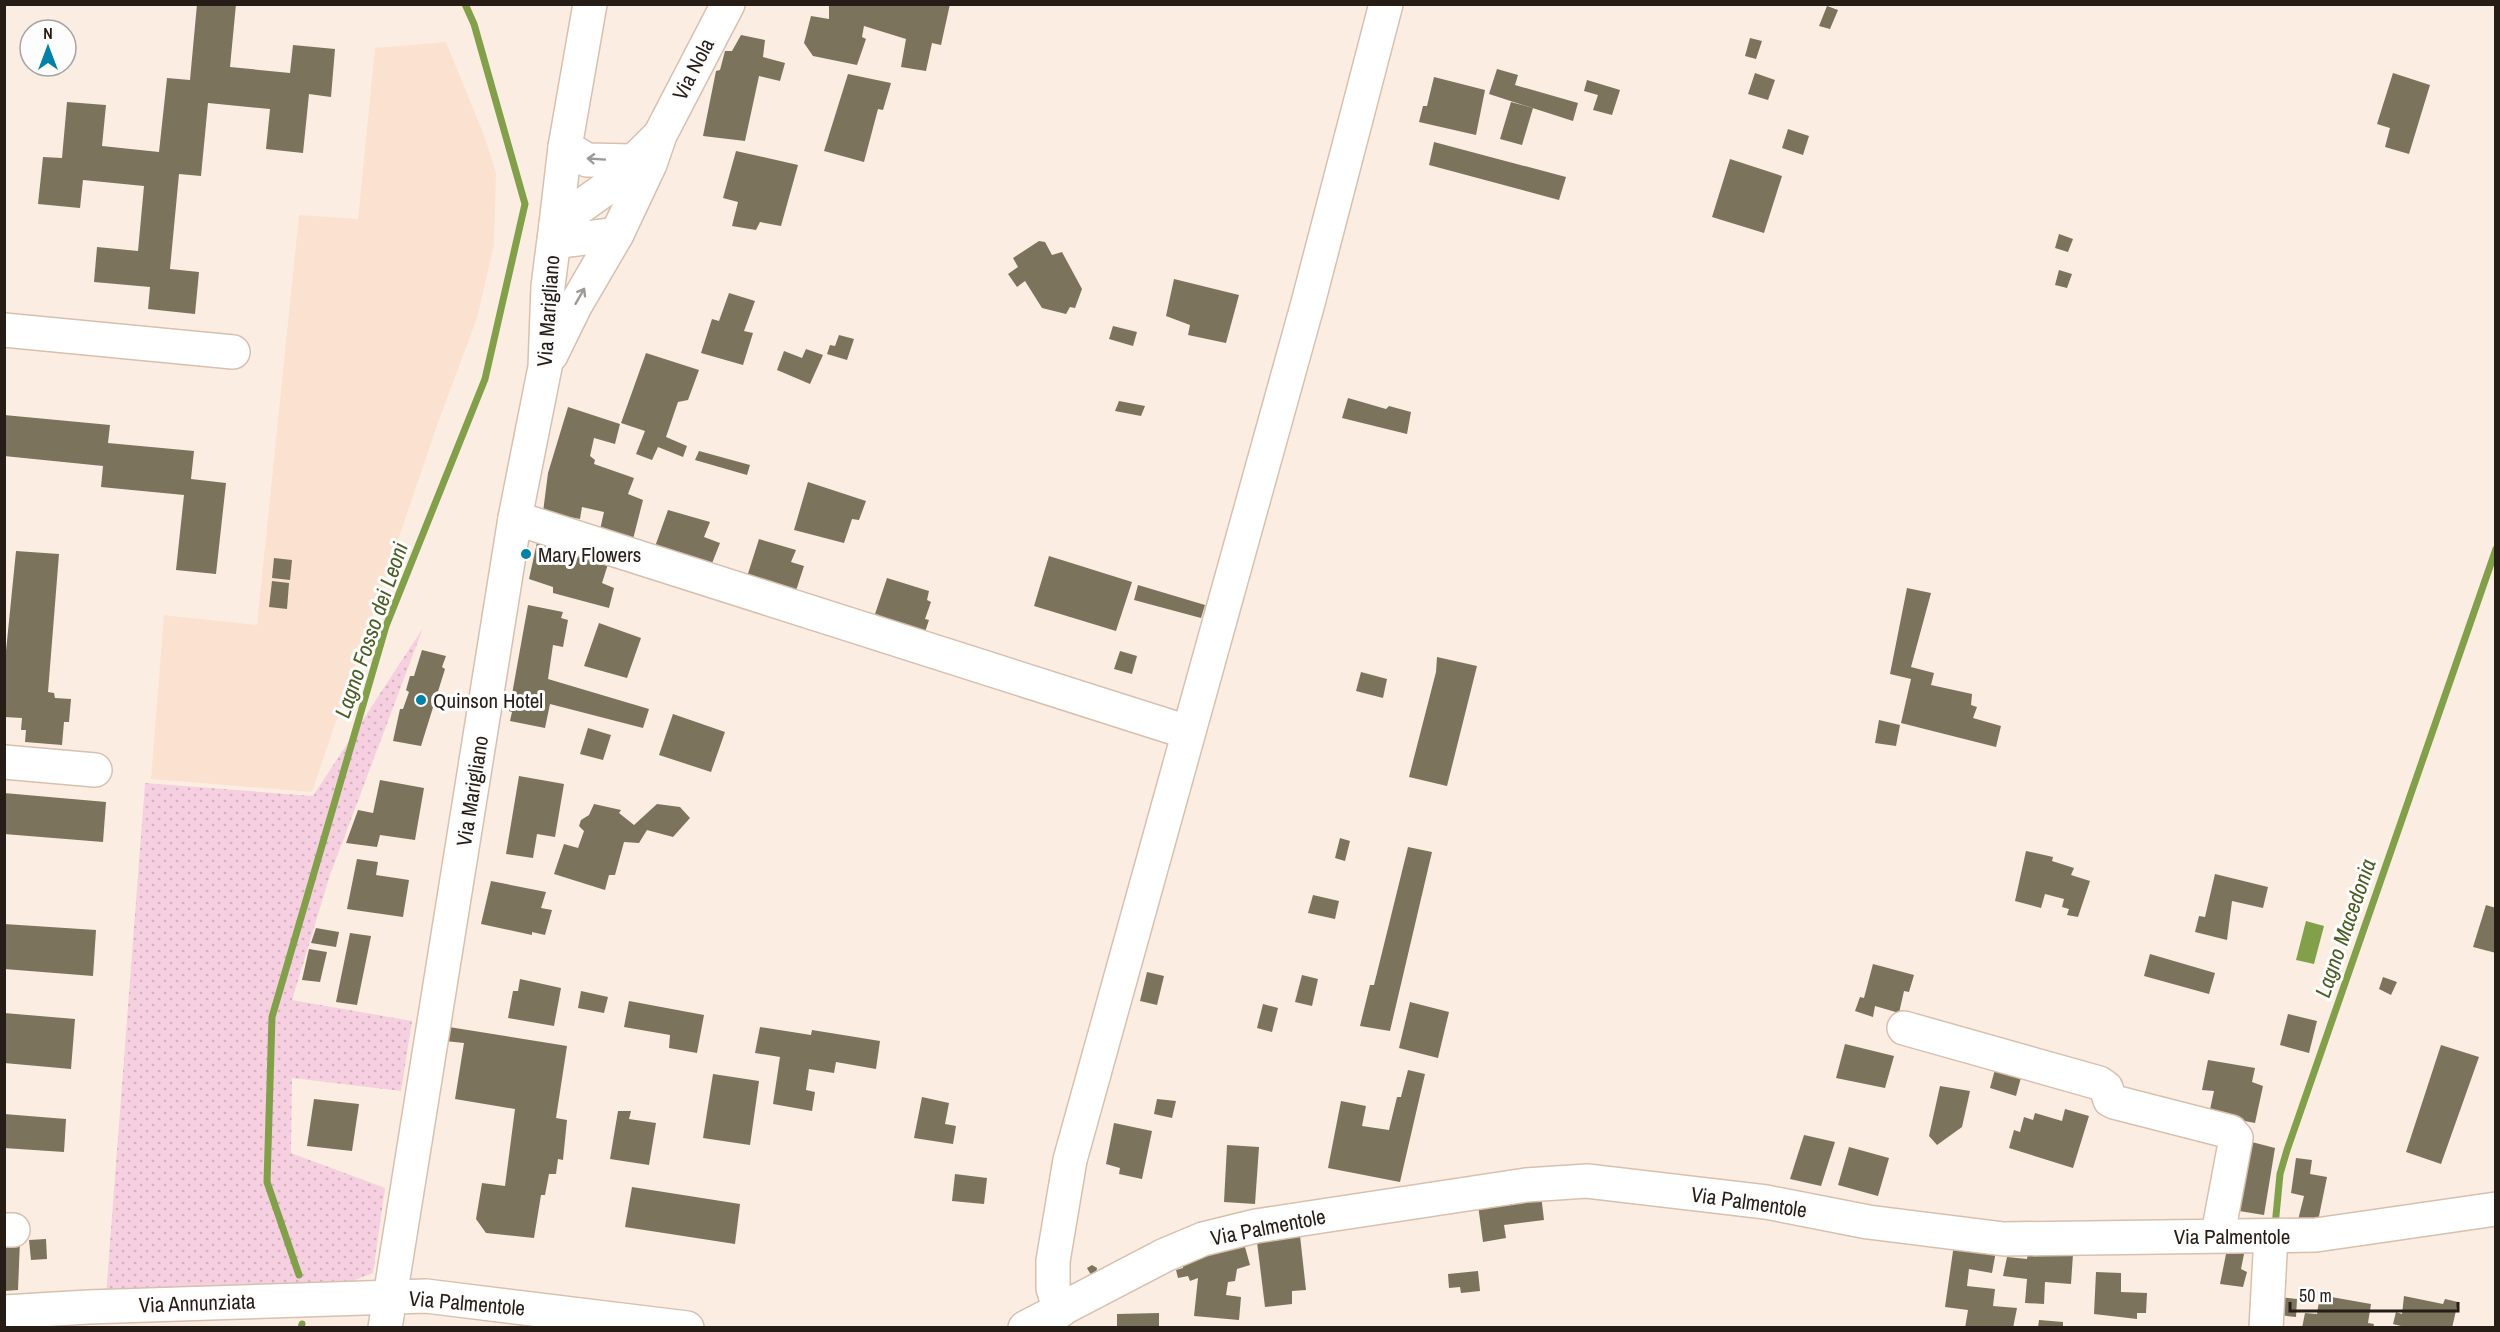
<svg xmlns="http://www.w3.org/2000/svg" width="2500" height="1332" viewBox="0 0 2500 1332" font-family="'Archivo Narrow',sans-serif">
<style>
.built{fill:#fbe2d0}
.garden{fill:url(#garden-dots)}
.water{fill:#82a04a}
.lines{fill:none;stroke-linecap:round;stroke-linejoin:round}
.stream{stroke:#82a04a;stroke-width:7}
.building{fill:#7b735b}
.minor-casing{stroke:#d8c0ae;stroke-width:36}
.minor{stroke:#fff;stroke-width:33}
.oneway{stroke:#9d9996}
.poi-dot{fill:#0381a6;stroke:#fdfdfd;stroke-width:2}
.labels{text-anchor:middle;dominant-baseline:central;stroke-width:6;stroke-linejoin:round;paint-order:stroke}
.street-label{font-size:21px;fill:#251d16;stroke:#fdfdfd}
.poi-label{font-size:21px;fill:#251d16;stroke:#fdfdfd;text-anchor:start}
.water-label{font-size:22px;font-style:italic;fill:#495e22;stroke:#fdfdfd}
</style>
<defs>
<pattern id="garden-dots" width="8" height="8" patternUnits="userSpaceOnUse" patternTransform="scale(1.5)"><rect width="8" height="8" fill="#f6d0e0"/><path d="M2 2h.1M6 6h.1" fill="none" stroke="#d3b2bf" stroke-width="1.8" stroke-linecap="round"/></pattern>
</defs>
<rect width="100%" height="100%" fill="#fcede2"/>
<path class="built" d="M446,42L484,135L496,173L494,245L477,318L440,417L312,792L151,779L164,615L257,625L299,215L358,219L375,48Z"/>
<path class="garden" d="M423,628L330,875L292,1000L412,1021L401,1091L292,1078L291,1153L385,1188L373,1273L350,1282L106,1295L145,783L313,796Z"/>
<path class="water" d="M2306,921L2324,926L2314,964L2296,960Z"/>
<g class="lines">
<g class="stream">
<path d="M2275,1226L2280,1174L2287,1150L2496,549"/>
<path d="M299,1275L267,1182L272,1017L386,626L485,379L525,204L474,24L465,4"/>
<path d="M301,1328L302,1324"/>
</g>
</g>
<g class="building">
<path d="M197,4H236L230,67L290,73L293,45L335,49L331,97L309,94L303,153L266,149L270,109L208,103L201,176L179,174L170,269L199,272L195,314L148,309L150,287L94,282L97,247L138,251L144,186L83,180L80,208L38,204L43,157L62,158L67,102L106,105L102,146L159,152L167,78L190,80Z"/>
<path d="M829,4H950L941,45L932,43L926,71L901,67L906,39L864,26L862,37L866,39L857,65L813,56L804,43L811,16L829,19Z"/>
<path d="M1827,6L1838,10L1830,29L1819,26Z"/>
<path d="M741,35L765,40L763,57L785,63L780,81L759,76L745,141L703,136L716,71L720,70L725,51H732Z"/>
<path d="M1750,38L1762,41L1756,59L1745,56Z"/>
<path d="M1497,69L1518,75L1515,85L1578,103L1573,121L1489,94Z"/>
<path d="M1755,73L1775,80L1768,100L1748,94Z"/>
<path d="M2393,73L2430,85L2409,154L2385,147L2390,128L2377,124Z"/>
<path d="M848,74L891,83L883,110L878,109L864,162L824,151Z"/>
<path d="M1434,77L1485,90L1476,135L1419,122L1423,106H1427Z"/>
<path d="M1587,80L1620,90L1612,115L1593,110L1598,95L1584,91Z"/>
<path d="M1511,102L1533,108L1522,145L1500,139Z"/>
<path d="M1788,129L1809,136L1803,155L1782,148Z"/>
<path d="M1434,142L1566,177L1559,200L1429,165Z"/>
<path d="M736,151L798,165L781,226L760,222L756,230L732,226L738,202L723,198Z"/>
<path d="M1730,159L1782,176L1764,233L1712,217Z"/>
<path d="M2059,234L2073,239L2068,252L2055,248Z"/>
<path d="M1039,241L1045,242L1052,255L1062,252L1082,289L1075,308L1070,307L1066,314L1042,308L1025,281L1017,287L1008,274L1018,267L1013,258Z"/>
<path d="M2059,270L2072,274L2067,288L2055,285Z"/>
<path d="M1174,279L1239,295L1226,343L1188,335L1190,325L1166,316Z"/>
<path d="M729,293L755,301L744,331L753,333L743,365L701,353L712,319L719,321Z"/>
<path d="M1113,326L1137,332L1133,346L1109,339Z"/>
<path d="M839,335L854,339L847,360L827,354L830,345L835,346Z"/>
<path d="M806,349L823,355L810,384L777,370L784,351L802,358Z"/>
<path d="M646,353L699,370L688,400L678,402L666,437L687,446L683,457L658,447L652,460L636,454L645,431L621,423Z"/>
<path d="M1348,398L1386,409L1389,406L1411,412L1407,434L1342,418Z"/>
<path d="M1119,401L1145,406L1141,416L1115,411Z"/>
<path d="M568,407L620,424L615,444L594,438L590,456L595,460L594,464L634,478L628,494L643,500L630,551L597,543L604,512L582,507L580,519L543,512L548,473Z"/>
<path d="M4,415L110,425L108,443L194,451L191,479L226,483L216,574L176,570L184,495L101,487L103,466L4,456Z"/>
<path d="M699,451L750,465L747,475L695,460Z"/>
<path d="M808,482L866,501L859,520L852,519L844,543L794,530Z"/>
<path d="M668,510L710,522L704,537L720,543L709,571L652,555Z"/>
<path d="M538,538L609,561L602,583L614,588L609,608L553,593V587L529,579Z"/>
<path d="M759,539L796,550L791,562L804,566L794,597L745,583Z"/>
<path d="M16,551L59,554L48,692L54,693L55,698L71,699L69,722H64L62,745L25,742L26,730H21L22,718L4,717V671Z"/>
<path d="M1049,556L1132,582L1116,631L1034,606Z"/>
<path d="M274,558L292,560L290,580L272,578Z"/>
<path d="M887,578L929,591L927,600L931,602L925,619L929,620L923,638L876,623L879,615L875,614Z"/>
<path d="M272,581L289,583L287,609L269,607Z"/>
<path d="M1138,585L1205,605L1201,618L1134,600Z"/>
<path d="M1907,588L1931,593L1911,667L1934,673L1931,685L1972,694L1971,705L1977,707L1973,718L2001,726L1996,747L1901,723L1911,679L1890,674Z"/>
<path d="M528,605L563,612L561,618L568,620L563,647L553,645L548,679L649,709L643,728L550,704L545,728L510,721L512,712L509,711Z"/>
<path d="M599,623L641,638L627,678L584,666Z"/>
<path d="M422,650L446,656L442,667L445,669L421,746L393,741L400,709H403L409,692L406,690L410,676H414Z"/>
<path d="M1120,651L1137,656L1132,674L1114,669Z"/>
<path d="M1437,657L1477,666L1447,786L1409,777L1436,672Z"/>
<path d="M1361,672L1387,679L1383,698L1356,691Z"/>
<path d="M673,714L725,732L711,772L659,755Z"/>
<path d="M1879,720L1900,725L1896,746L1875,743Z"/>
<path d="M588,728L611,735L603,760L580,754Z"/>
<path d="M519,776L564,784L555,837L537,834L533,858L506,854Z"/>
<path d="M380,780L424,788L415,840L380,835L377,847L346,843L358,810L373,813Z"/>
<path d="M4,793L106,802L103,842L4,834Z"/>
<path d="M594,804L621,810L619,813L634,825L657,804L680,807L690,818L673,837L647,830L639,843L624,842L615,875H609L605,890L554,874L564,844L578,848L584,831L579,826L581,820L589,815Z"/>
<path d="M1340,838L1350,841L1345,861L1335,858Z"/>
<path d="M1408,847L1432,852L1390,1031L1360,1026L1370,985H1374Z"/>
<path d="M2026,851L2053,857L2052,861L2074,868L2071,875L2090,881L2078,917L2067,915L2069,909L2062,907L2064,899L2045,894L2041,908L2015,901Z"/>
<path d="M357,859L378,862L376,875L409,880L403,917L347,909Z"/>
<path d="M2215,874L2268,887L2263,908L2232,901L2227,940L2195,932L2199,916L2205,917Z"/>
<path d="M491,881L546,892L541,908L552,910L545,935L532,932V935L481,924Z"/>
<path d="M1313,895L1339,901L1335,919L1308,913Z"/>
<path d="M2486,905L2496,908V953L2473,947Z"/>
<path d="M4,924L96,930L93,976L4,969Z"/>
<path d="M316,928L339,932L336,947L311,943Z"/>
<path d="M350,933L371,936L357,1005L336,1002Z"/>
<path d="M309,949L327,952L320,982L302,980Z"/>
<path d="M2150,954L2215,973L2209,994L2144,976Z"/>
<path d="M1873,964L1914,975L1909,992L1904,991L1899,1013L1875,1006L1873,1017L1855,1011L1860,997L1864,998Z"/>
<path d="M1147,972L1164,976L1157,1005L1140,1001Z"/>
<path d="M1302,975L1318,979L1312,1006L1295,1002Z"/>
<path d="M2383,977L2397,982L2391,995L2379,989Z"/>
<path d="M520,979L561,988L554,1026L508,1018L513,991H518Z"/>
<path d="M581,991L608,997L604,1013L578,1008Z"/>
<path d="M629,1001L704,1015L697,1053L669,1048L670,1035L624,1027Z"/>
<path d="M1410,1002L1449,1012L1438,1058L1399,1048Z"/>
<path d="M1263,1004L1278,1008L1272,1032L1257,1028Z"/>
<path d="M4,1013L75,1019L71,1069L4,1063Z"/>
<path d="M2288,1014L2317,1021L2309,1053L2280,1045Z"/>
<path d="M449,1027L567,1046L556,1118L567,1120L563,1160L558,1159L556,1174H549L545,1195H541L534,1238L486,1233L476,1219L482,1183L505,1186L515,1109L455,1099L464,1043L445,1041Z"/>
<path d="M760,1027L811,1035L812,1030L880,1041L876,1069L836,1062L834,1073L809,1069L806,1090L815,1092L812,1111L773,1104L780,1057L755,1053Z"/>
<path d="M1845,1044L1894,1056L1885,1088L1836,1078Z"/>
<path d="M2441,1045L2479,1057L2441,1164L2406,1152Z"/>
<path d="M2208,1060L2255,1068L2252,1082L2263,1086L2255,1123L2209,1114L2214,1091L2202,1090Z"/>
<path d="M1997,1062L2023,1070L2016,1096L1990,1088Z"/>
<path d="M1408,1070L1425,1074L1400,1182L1328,1168L1341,1101L1366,1106L1362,1126L1389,1130L1397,1097H1401Z"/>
<path d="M713,1074L759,1081L750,1145L703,1138Z"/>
<path d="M1940,1086L1970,1091L1962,1127L1937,1145L1929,1136Z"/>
<path d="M922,1097L949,1103L945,1124L956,1126L953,1144L914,1138Z"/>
<path d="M314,1099L359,1104L352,1151L307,1146Z"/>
<path d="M1157,1099L1176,1101L1172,1118L1154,1114Z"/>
<path d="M2065,1109L2089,1116L2073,1168L2009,1148L2014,1130L2020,1132L2024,1117L2033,1120L2035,1113L2062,1121Z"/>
<path d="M618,1111H631L629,1119L656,1123L649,1165L610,1159Z"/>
<path d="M4,1114L66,1119L64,1152L4,1148Z"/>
<path d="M1114,1123L1152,1131L1142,1179L1119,1174L1120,1168L1106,1164Z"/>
<path d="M1804,1135L1835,1142L1821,1186L1790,1179Z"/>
<path d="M2248,1141L2275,1148L2264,1215L2233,1210Z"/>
<path d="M1227,1145L1259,1147L1255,1204L1224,1202Z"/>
<path d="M1849,1147L1889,1158L1878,1196L1838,1185Z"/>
<path d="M2296,1158L2312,1160L2310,1174L2327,1177L2317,1226L2296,1228L2304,1196L2291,1193Z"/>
<path d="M955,1174L987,1178L984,1204L952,1201Z"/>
<path d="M632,1187L740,1204L735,1244L625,1227Z"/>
<path d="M1541,1195L1544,1220L1504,1225L1506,1238L1483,1242L1478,1205Z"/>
<path d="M1300,1236L1306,1290L1292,1291V1304L1265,1307L1257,1242Z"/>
<path d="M46,1239L47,1259L31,1260L29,1240Z"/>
<path d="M20,1240L18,1290L4,1291V1241Z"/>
<path d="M1243,1240L1250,1265L1237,1269L1235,1281L1228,1282L1226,1295L1241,1297L1239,1320L1194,1316L1198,1278L1190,1281L1188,1276L1178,1278L1176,1270L1183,1268V1261Z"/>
<path d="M1954,1244L1996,1251L1992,1273L1969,1269L1967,1286L1995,1289L1993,1306L2017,1308L2013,1328H1965L1968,1310L1945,1307Z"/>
<path d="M2227,1249H2245L2241,1269L2247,1272L2243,1287L2220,1284Z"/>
<path d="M2028,1252L2073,1254L2071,1284L2045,1282L2044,1304L2025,1303L2027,1279L2003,1276L2007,1257L2027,1259Z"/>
<path d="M1092,1265L1097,1268L1096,1273L1091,1275L1087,1268Z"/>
<path d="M1478,1271L1480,1291L1461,1293L1460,1287L1449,1288L1448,1274Z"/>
<path d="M2096,1272L2121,1273V1292L2147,1293L2146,1313H2137V1319L2094,1314Z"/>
<path d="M2320,1295L2371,1304L2368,1323L2374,1324L2373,1328H2302L2305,1313L2317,1314Z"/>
<path d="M2404,1296L2443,1304L2445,1299L2458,1302L2452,1328H2409L2393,1324L2396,1312L2402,1314Z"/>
<path d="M2280,1297L2297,1299L2296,1317L2278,1315Z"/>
<path d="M1159,1313V1328H1117V1314Z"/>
<path d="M2039,1320L2063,1322V1328H2038Z"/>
</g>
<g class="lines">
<g class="minor-casing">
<g id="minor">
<path d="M565,147L587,160L634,161L659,136"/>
<path d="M556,224L622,177L634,161"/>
<path d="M554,242L617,234"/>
<path d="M4,330L233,352"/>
<path d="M551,355L575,306L617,234L650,164L660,135L728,4"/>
<path d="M515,518L1187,732"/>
<path d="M4,762L95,770"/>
<path d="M1904,1028L2099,1083L2106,1088L2110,1100L2114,1102L2231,1132L2236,1138L2218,1234"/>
<path d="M4,1230H13"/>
<path d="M1060,1311L1053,1288V1261L1070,1160L1308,303L1386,4"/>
<path d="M4,1312L88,1307L426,1296L687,1328"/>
<path d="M385,1328L515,518L545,367L548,286L556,224L565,147L590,4"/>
<path d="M1025,1328L1165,1255L1203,1239L1256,1226L1526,1185L1587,1181L1766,1202L1868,1222L2004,1239L2316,1235L2496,1209"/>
<path d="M2266,1328L2271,1236"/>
</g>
</g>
<use href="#minor" class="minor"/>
</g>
<defs><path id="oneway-shaft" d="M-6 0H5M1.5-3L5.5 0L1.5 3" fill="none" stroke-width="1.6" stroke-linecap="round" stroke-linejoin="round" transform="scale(1.5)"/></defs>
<g class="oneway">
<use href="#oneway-shaft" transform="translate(596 159) rotate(-176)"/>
<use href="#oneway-shaft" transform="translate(580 296) rotate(-60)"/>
</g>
<g class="poi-dot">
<circle cx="526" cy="554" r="6"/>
<circle cx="421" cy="700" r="6"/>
</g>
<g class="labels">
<g class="street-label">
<text transform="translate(693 69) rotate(-63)">Via Nola</text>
<text transform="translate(548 311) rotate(-86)">Via Marigliano</text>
<text transform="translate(472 791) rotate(-81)">Via Marigliano</text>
<text transform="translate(1749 1202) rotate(8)">Via Palmentole</text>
<text transform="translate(1268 1227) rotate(-11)">Via Palmentole</text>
<text x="2232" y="1236">Via Palmentole</text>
<text transform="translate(197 1303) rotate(-2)">Via Annunziata</text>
<text transform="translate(467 1303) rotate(5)">Via Palmentole</text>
</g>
<g class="poi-label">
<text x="538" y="554">Mary Flowers</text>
<text x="433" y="700">Quinson Hotel</text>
</g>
<g class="water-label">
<text transform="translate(371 630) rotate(-71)">Lagno Fosso dei Leoni</text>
<text transform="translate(2345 928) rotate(-71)">Lagno Macedonia</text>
</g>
</g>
<rect width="2500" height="1332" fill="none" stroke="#251d16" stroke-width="12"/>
<g transform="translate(48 48)"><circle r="28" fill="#fdfdfd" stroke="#a7a3a1" stroke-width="1.5"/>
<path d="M0-4.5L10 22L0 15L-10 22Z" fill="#0381a6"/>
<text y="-9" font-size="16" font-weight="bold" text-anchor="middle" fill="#251d16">N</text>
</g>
<path d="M2290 1302v9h168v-9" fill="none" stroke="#251d16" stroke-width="3"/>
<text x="2299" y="1302" font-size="18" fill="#251d16" stroke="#fdfdfd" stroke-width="4.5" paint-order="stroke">50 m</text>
</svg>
